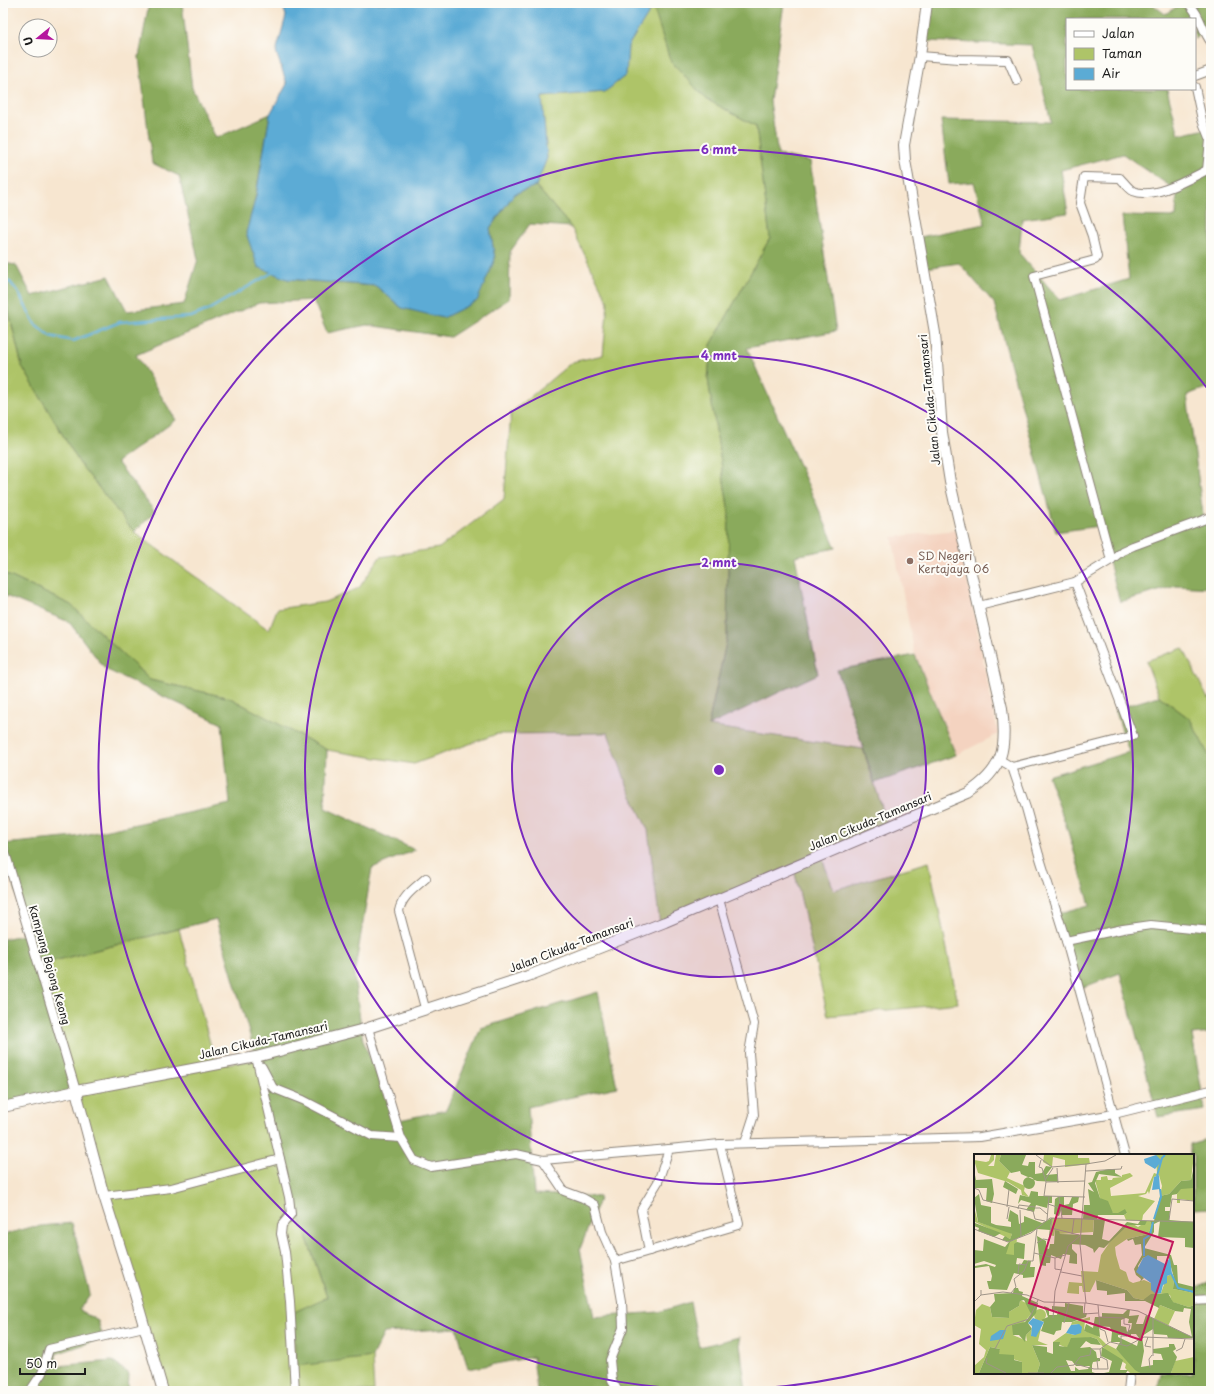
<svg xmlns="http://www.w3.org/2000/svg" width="1214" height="1394" viewBox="0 0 1214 1394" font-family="'Playpen Sans',sans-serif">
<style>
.built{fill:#f4d3c0}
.green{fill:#aec468;stroke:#657042}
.forest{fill:#8aaa5c;stroke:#53633c;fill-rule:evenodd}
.water{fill:#5babd5;stroke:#3c6478}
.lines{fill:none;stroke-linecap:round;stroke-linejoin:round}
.stream{stroke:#5babd5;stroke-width:2.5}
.minor-casing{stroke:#8a8176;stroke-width:10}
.tertiary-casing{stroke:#8a8176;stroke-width:12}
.minor{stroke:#fff;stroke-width:8}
.tertiary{stroke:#fff;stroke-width:10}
.ring{fill:none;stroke:#7b2cbf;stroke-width:2}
.education-dot{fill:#8d6e63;stroke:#fdfcf7;stroke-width:1.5}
.labels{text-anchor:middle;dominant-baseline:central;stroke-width:4;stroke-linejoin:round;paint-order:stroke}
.street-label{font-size:11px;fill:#1c1c1c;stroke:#fdfcf7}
.education-label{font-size:11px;fill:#785e54;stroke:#fdfcf7;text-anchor:start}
.inset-river{fill:none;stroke:#5babd5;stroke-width:2}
.inset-road{fill:none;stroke:#9f9588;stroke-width:1}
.view{fill:#c2185b;fill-opacity:0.15;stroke:#c2185b;stroke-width:2}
.inset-edge{fill:none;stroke:#1c1c1c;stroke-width:2}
.centre{fill:#7b2cbf;stroke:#fdfcf7;stroke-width:2}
.ring-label{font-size:12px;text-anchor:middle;font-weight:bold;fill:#7b2cbf;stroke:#fdfcf7;stroke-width:4;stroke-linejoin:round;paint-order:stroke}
</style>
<rect width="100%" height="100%" fill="#fdfcf7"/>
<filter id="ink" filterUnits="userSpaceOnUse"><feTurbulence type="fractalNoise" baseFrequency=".025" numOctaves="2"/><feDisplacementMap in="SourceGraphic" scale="8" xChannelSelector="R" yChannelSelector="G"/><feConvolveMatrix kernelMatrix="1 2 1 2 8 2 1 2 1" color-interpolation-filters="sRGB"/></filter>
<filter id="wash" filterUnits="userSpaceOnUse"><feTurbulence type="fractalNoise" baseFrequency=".012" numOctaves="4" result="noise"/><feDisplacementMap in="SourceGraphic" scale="16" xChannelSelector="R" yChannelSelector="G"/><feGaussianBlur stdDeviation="0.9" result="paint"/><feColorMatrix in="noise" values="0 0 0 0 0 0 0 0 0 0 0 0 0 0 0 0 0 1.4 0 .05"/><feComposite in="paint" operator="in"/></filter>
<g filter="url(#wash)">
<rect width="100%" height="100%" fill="#f7e6d0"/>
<path class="built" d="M957,530L998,734L956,755L915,655L892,537Z"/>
<g class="green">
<path d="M654,5L670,60L706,99L756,126L770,238L711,345L708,379L729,513L727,638L708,726L863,749L887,823L820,853L834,890L929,862L958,1003L828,1016L793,865L660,925L648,830L629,790L608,733L497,734L414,764L327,750L230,698L150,680L71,605L3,573V307L8,309L22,366L80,464L134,532L269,630L277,609L325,602L359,588L380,557L439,548L504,499L511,413L572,362L603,355L608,302L571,227L536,186L547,158L542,97L605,92L626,75L628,46Z"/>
<path d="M1183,648L1208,699L1211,697V760L1190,719L1159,696L1146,661Z"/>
<path d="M179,929L216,1065L257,1060L270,1129L327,1298L297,1365L372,1357L374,1391H162L38,965Z"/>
</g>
<g class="forest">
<path d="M149,3H182L192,88L216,138L270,114L254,205L246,233L287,279L376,286L402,308L495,259L490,228L514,194L536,186L571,227L530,224L510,252L509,299L450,337L367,325L327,333L313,300L259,303L136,355L176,420L117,462L155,512L134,532L80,464L22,366L8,309L3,307V263L16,265L32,296L109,276L127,311L184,304L198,259L179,176L152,163L139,57Z"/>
<path d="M652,3H784L770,101L778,155L810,161L836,331L747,348L836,548L795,556L818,674L708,726L727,638L729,513L708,379L711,345L770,238L756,126L706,99L670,60Z"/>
<path d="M926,3H1151L1165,14L1183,3H1211V28L1204,30L1195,40V19H1067V89H1167L1179,135L1211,128V386L1187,395L1204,522L1211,520V588L1176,586L1120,602L1099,526L1056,532L994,303L959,263L926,268L920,237L985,224L974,182L949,184L941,120L1051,122L1032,45L922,41ZM1123,154L1177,191L1176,217L1122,216L1129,279L1060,300L1019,253L1022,219L1068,213L1061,170Z"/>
<path d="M3,573L71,605L150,680L230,698L327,750L325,808L415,850L372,868L354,976L363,1040L395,1121L446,1110L481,1028L598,992L617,1087L528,1107L534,1194L600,1197L580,1249L594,1317L659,1312L690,1302L699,1347L739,1337L746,1391H537L533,1357L468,1369L457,1328L384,1333L372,1357L297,1366L292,1313L327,1297L270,1129L257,1060L216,919L38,965L76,1093L3,1109V939L28,934L3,844L75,837L230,804L222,724L105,669L69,622L3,595Z"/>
<path d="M915,655L956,755L875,783L837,670Z"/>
<path d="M1159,696L1190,719L1211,760V1033L1192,1035L1205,1110L1158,1117L1120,973L1079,989L1056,914L1090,905L1066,825L1048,776L1129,752L1115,709Z"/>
<path d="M1211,1138V1208L1193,1209V1155H1190V1144Z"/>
<path d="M72,1223L90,1294L79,1310L98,1321L103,1338L56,1354L57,1366L112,1361L129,1374L128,1391H3V1235L31,1227Z"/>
<path d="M1211,1282V1391H1157L1161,1373H1193V1288Z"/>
</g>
<path class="water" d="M282,3H652L654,5L628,46L626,75L605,92L542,97L547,158L536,186L514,194L490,228L495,259L477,301L443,318L402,308L376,286L287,279L258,267L246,233L256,196L270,114L287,84L276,52L286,16Z"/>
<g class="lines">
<path class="stream" d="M3,281L10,282L18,292L35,324L50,336L73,341L120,322L191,317L208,310L275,271"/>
</g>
</g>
<g filter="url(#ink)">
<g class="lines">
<g class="minor-casing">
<g id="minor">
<path d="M1188,3C1201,15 1201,29 1211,42"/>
<path d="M920,56L959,59L1008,60L1017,81"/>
<path d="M1195,76L1211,70"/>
<path d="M1195,87L1202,120L1210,140L1207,170"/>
<path d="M1111,560L1034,276L1095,260L1097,257L1092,236L1080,203L1084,177L1120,178C1124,182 1129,189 1133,191C1154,200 1189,179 1207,170L1211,171"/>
<path d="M979,606L1075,582L1111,560L1122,551L1133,546L1211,517"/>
<path d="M1000,760L1012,767L1026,808L1039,855L1066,941L1125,1155"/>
<path d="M1012,767L1133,736L1075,582"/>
<path d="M3,845L76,1091"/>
<path d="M719,899L754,1024L749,1053L754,1115L745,1143"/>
<path d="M1066,941L1123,929L1151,925L1211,931"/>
<path d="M425,1008L399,911C402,896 415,888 426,878"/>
<path d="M368,1028L401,1138L414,1160L431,1167L516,1154L543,1160L669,1149L720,1144L980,1137L1114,1114L1211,1090"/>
<path d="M256,1057L289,1197L291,1214L282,1225L281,1234L285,1252L290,1301L295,1391"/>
<path d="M262,1067L273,1088L303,1100L372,1136L401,1138"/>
<path d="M543,1160L564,1191L583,1198L595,1205L602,1232L615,1261L622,1301L623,1328L610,1360L612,1381L618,1391"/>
<path d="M104,1196L171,1188L280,1159"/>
<path d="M649,1251L641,1210L658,1182L669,1149"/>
<path d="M615,1261L738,1225L739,1223L720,1144"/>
<path d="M1193,1301L1211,1300"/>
<path d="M30,1391L42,1373L49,1349L144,1327"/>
<path d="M1128,1391L1130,1373"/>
</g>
</g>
<g class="tertiary-casing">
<g id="tertiary">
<path d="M76,1091L104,1196L134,1291L163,1391"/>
<path d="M3,1107L76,1091L256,1057L368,1028L528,976L665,922L968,793C1004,769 1007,748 1002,708L950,482L942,432L935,333L905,160L904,145L920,56L927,3"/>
</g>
</g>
<use href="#minor" class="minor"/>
<use href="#tertiary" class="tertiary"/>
</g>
</g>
<circle cx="719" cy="770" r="207" fill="#7b2cbf" fill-opacity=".12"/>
<g class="ring">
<circle cx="719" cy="770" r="207"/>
<circle cx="719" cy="770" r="414"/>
<path d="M971 1336A620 620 0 1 1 1211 393"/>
</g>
<circle class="education-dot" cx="910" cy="561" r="4"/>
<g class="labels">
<g class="street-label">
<text transform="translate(929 400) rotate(-96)">Jalan Cikuda–Tamansari</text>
<text transform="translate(870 821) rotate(-23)">Jalan Cikuda–Tamansari</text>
<text transform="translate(571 945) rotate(-21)">Jalan Cikuda–Tamansari</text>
<text transform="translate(50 965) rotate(74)">Kampung Bojong Keong</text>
<text transform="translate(263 1040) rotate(-13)">Jalan Cikuda–Tamansari</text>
</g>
<g class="education-label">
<text x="918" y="555">SD Negeri<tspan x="918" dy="13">Kertajaya 06</tspan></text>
</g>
</g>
<g transform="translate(974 1154)">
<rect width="220" height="220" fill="#f7e6d0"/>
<path d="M17,1H20V6L14,12H20L22,1H27L25,7L36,18L33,24L51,32L50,37L55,43L48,41L47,36L34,28L4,19L0,6L12,8L15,7ZM70,1H104V4H115L116,10L91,13V6L79,3L78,13L69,8ZM182,1H220L217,26L207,27L195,40L186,42L188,32L185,21L180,23L175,40L174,37L172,40L164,42L181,47L169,61L168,67L152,66L150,61L153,59H139L126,44L121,26H127V23L133,22L134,26H138L139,24L148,23V21L156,19L159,22L136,34L137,42L171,39L180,19L183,20ZM207,34H220V47L206,45V49H203V40ZM0,53L4,68L33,77L38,80L37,83L36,85L1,68ZM78,64L120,65L119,78L86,80L81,76L80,82L75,81ZM173,67H176L178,72L174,80L153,85L141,93L142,101L146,115L152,118L155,127L159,129L170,126L177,129L182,140L169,146L160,144L153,136L122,126L116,138H109L108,132H105V140L93,139L95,128L108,129L107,117L124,118L127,101L140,82L154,71L159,70L164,73ZM43,85L41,101H31L35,88ZM198,120L200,124L199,135L220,139V151L215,153L198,148L196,141L187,139L193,122ZM46,146L54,150L57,160L39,181L53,187L52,181L58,175L57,182L67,174L64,187L74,191H58L66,210L63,219H48V208L24,200L26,195L16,193L5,219H0V212L10,203L12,196L5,190L7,175L0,171L2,156L8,150L16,153L18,163L35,164V158L45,152ZM186,151L201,157L194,172L180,165ZM60 161a6 6 0 1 1 12 0a6 6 0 1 1-12 0ZM116,163V166L111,167L110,177L122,180L132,190L142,195L166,219H156L151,214L152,210L132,197L123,185L117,183L96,187L93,194L79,188L92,179L101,181L105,170L97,171L98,168ZM220,203V219H197L201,207Z" fill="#aec468"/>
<path d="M27,1H52L48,11L54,12L55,8H61V20L68,19L72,12L78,13L72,21L83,20L84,28L63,27L47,20L46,17L37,19L25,7ZM220,12V34L207,35L203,40L198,41L196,53H191V57H196L195,66L220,68V94L211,93V84L184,83L186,67L180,70V78L170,94L197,101L200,111H203L204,129L220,133V139L199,135L200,124L194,102H183V107L174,102L169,104L164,112L170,124L166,128L167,125L162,121L160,115L168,101L167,90L161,91L159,85L154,87L153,85L174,80L178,72L176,67H180L186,42L195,40L207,27L217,26ZM135,15H141V19L148,23L125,20L121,29L126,44L134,47L139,59H144L151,55L153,59L150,61H124L123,65L131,66L128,85L135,87L153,68L164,70L166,67H173L171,71H154L130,94L125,93L120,99L119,95L111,91L98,90V95L103,100V110L95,109L96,101L89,100L87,105L77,101L76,109H72V112L66,111L63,82L72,87V94L75,95L76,90H80L81,76L85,77L86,80L119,81L120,66L109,65L110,51H116L114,35L120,38L114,29L118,28L122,18ZM0,16L2,26L18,25L20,40L18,49L12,47L13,34H1ZM49 29a6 6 0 1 1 12 0a6 6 0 1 1-12 0ZM31,27L44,35L42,40L29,33ZM57,37L64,38V42H78V49H74L73,54L62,51L60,58L52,56L57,49L47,46L44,50L46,41L55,43ZM5,40L7,51L17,53V69L22,71L37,73V68L34,67L36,56L44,61L45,70L50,68V62L68,69L78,64L76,76L63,75L36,88L32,100L40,101V90L43,88L51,90L50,105L43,104L42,110L47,111L50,106L57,107L56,113H61L60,123L49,124V121L40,119L33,136L15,135L13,127H17L18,122L15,112L1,114V112L12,110L21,113L22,111L10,107L0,110V96L9,97L10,85L31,93L35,88L28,86L31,82L36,85L38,80L4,68L0,44ZM84,43H90V51L95,50L98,43H105L104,48L99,50L98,61H88L87,56L85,62L80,60L81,45ZM0,65L1,69L27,79L20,83L4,77L5,74L0,72ZM122,126L153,136L160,144L169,146L177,140L194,139L199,148L215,153L220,151V184H194L193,181L180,180L179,175L168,182L170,197L167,213L179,211V206H189L187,200L179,199V195L195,193V190H200L202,195L199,197L203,203L197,219H166L161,216L142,195L146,188H137L138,178L136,173L125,172L126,183L110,177L112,170L119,174L121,163H128V159L149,160L153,156H156L155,162L165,161L162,170H169L172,161L218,183L215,168L217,155L210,154L209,158L201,157L186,151L185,154L171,147H151V139L133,141V137L123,136ZM152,164L155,165L154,169H158L157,175L153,178L152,173L147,172V166ZM157,180H162L165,184L163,192L144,183V181L157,182ZM40,134H44L45,137L49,138L48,142L64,149L62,159L54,169L58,175L52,181L51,188L45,181H39L38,171L51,168L57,160L50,146L46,147L45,152L35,158V164L18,163L16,153L21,147L20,140L39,139ZM91,149L109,152V159H113L112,163L98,168H88L87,176L82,177L80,181L67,177L70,168L67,166L74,163L70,152L75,154V161H83L84,157L78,156V152L91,153ZM117,183L123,185L127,191L117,190L112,187L106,194L116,193L122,198L123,204H126V207L119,208L118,211V218L121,219H63L66,210L58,191L73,193V198L79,200V188H86L85,192L93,193L97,184ZM92,206L98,207L102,212H116L114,215L105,216L101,213V217H97ZM16,193L26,195L25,200L40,201V206L48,208V219H5ZM128,193L149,206L146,216H154L152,219H130L135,218L138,207L127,202Z" fill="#8aaa5c" fill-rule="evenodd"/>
<path d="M182,1L188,7L181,15L171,9L170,5ZM185,21L186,35L178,36L180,23ZM174,101L191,110L196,104L198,120L193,122V129L189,131L187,139L182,140L177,136V129L162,118L169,104ZM59,164L70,168L62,183L57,182L58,172L54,169ZM105,170L108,173L107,179L101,181L92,179L97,171ZM26,176H32L29,185L16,187L17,182Z" fill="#5babd5"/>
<path class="inset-river" d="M183,22L188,4L191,1M180,65L187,43L186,35M170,102V85L176,81L179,68M197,119L204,134L220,138"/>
<path class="inset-road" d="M62,1L78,13L112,10L106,90L112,149L164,157L220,184M67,6L65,13L68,14L72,28L70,42L111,43M112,10L131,7L142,1M83,14L84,29M112,17L147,15L148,12M71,26L79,14M72,28L111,27M0,34L5,36L9,46L59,57L61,65L71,67M85,43L88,64M74,50L86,54M33,53L35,35M61,54H66L73,60M44,55L45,51L61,53M46,56L47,83M33,65L35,53M73,66L75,43M195,66L198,45L220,47M77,74L105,81M0,75L34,88L57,79L76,64L220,68M98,80L100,65M63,89L69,85L75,86L78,64M60,99L81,104L91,101M81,104V115L88,116M87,118L108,122M44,120L45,110L52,111M37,139L42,133L40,125L50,117L54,107H59L63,75M7,141L29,138L53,141L70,148L112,149M0,148L7,141V136M111,149L110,160L124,159M124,151L126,175L131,177L134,188M125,163L150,164V170L156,171L153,182H147V190M79,164L81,137L94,92L107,81M179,164V202M90,169L95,149M174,183L171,192L177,193M21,195L33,172L55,165L64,146M202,197L208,194L211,185M13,204L12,209L32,219M101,210L120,215H134L133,206L127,203L126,195M176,214L175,205L178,201M124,215L123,207L127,203M54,219H70M77,219L83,213L100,211L106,203L116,201L117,195H126L136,188L153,192L170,183L220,185"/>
<path class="view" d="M86,51L199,88L167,186L55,149Z"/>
<rect width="220" height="220" class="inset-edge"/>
</g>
<circle cx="719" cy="770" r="6" class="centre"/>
<g class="ring-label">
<text x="719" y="154">6 mnt</text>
<text x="719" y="360">4 mnt</text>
<text x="719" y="567">2 mnt</text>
</g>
<rect width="1214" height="1394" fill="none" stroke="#fdfcf7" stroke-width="16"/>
<rect x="1066" y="18" width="130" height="72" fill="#fdfcf7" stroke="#a3a29f"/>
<rect x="1074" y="31" width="20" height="6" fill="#ffffff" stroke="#a3a29f"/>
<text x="1102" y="38" font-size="12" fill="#1c1c1c">Jalan</text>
<rect x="1074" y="48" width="20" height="12" fill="#aec468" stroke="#a3a29f"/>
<text x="1102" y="58" font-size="12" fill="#1c1c1c">Taman</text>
<rect x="1074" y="68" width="20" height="12" fill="#5babd5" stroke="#a3a29f"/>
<text x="1102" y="78" font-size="12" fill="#1c1c1c">Air</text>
<g transform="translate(38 38) rotate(252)"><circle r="19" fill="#fdfcf7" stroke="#a3a29f"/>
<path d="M0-3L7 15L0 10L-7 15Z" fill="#b5179e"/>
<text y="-6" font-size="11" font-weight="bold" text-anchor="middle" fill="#1c1c1c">U</text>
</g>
<path d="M20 1368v6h65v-6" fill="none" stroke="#1c1c1c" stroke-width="2"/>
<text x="26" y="1368" font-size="12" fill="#1c1c1c" stroke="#fdfcf7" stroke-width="3" paint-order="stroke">50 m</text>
</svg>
